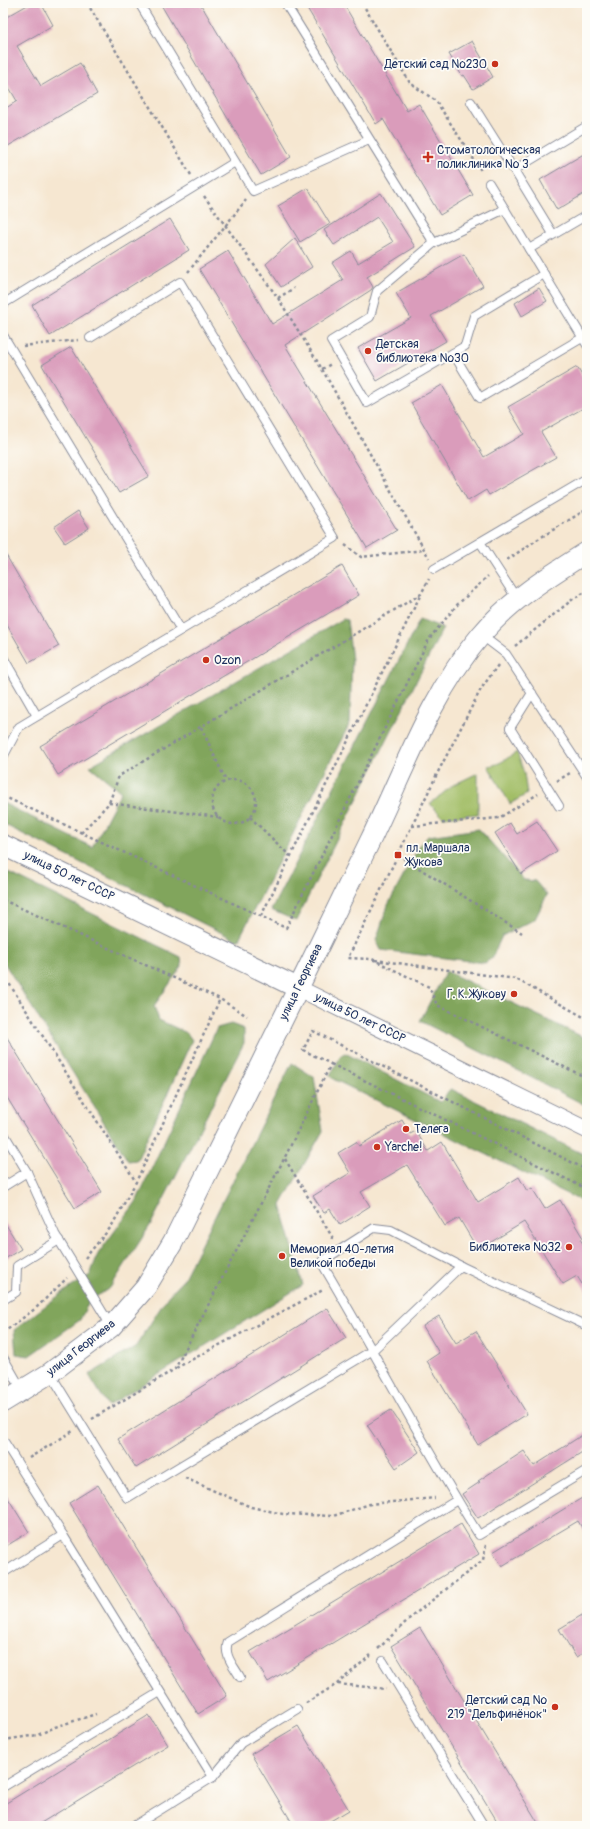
<svg xmlns="http://www.w3.org/2000/svg" width="590" height="1829" viewBox="0 0 590 1829" font-family="Pangolin,sans-serif">
<style>
.green{fill:#a2be66;stroke:#5e7662}
.forest{fill:#81a55b;stroke:#4e6a5c}
.building{fill:#da9cbb}
.lines{fill:none;stroke-linecap:round;stroke-linejoin:round}
.service-casing{stroke:#888b98;stroke-width:10}
.minor-casing{stroke:#888b98;stroke-width:18}
.tertiary-casing{stroke:#888b98;stroke-width:22}
.path{stroke:#888b98;stroke-width:2.5;stroke-dasharray:3 3;stroke-linecap:butt}
.service{stroke:#fff;stroke-width:8}
.minor{stroke:#fff;stroke-width:16}
.tertiary{stroke:#fff;stroke-width:20}
.poi-dot{fill:#c8321e;stroke:#fdfcf7;stroke-width:1.5}
.labels{text-anchor:middle;dominant-baseline:central;stroke-width:3.5;stroke-linejoin:round;paint-order:stroke}
.poi-label{font-size:12px;fill:#1b2f5e;stroke:#fdfcf7;text-anchor:start}
.street-label{font-size:12px;fill:#1b2f5e;stroke:#fdfcf7}
</style>
<rect width="100%" height="100%" fill="#fdfcf7"/>
<filter id="ink" filterUnits="userSpaceOnUse"><feTurbulence type="fractalNoise" baseFrequency=".025" numOctaves="2"/><feDisplacementMap in="SourceGraphic" scale="8" xChannelSelector="R" yChannelSelector="G"/><feConvolveMatrix kernelMatrix="1 2 1 2 8 2 1 2 1" color-interpolation-filters="sRGB"/></filter>
<filter id="wash" filterUnits="userSpaceOnUse"><feTurbulence type="fractalNoise" baseFrequency=".012" numOctaves="4" result="noise"/><feDisplacementMap in="SourceGraphic" scale="16" xChannelSelector="R" yChannelSelector="G"/><feGaussianBlur stdDeviation="0.9" result="paint"/><feColorMatrix in="noise" values="0 0 0 0 0 0 0 0 0 0 0 0 0 0 0 0 0 1.4 0 .05"/><feComposite in="paint" operator="in"/></filter>
<g filter="url(#wash)">
<rect width="100%" height="100%" fill="#f6e7d1"/>
<g class="green">
<path d="M517,752L524,773L527,794L510,804L488,766C502,764 505,759 517,752Z"/>
<path d="M478,773V814L443,817L430,804L453,785Z"/>
</g>
<g class="forest">
<path d="M343,619L347,620L352,660L350,723L238,941L3,824V803L92,847L121,792L90,766Z"/>
<path d="M420,619L443,628L296,921L271,910Z"/>
<path d="M479,829L524,880L535,881L547,895L535,919L502,936L492,958L485,963L381,950L376,940L388,905L421,843L428,836Z"/>
<path d="M3,870L181,957L182,966L154,1006L159,1020L187,1033L192,1040L137,1160L128,1161L3,961Z"/>
<path d="M446,971L587,1039V1106L420,1021Z"/>
<path d="M231,1024L244,1029V1043L151,1224L110,1288L89,1301L80,1320L29,1356L16,1354L14,1330L62,1293L90,1275L98,1254L136,1202L217,1028Z"/>
<path d="M345,1053L440,1102C446,1099 445,1092 451,1089L587,1156V1204L333,1079L330,1076L341,1055Z"/>
<path d="M292,1063L314,1077L323,1131L281,1205L303,1285L108,1406L89,1375L136,1346L168,1296L183,1280Z"/>
</g>
<g id="blocks">
<g class="building">
<path d="M31,3H41L53,25L17,46L41,86L80,63L97,94L3,149V110L17,101L3,77V19Z"/>
<path d="M160,3H200L291,157L261,175Z"/>
<path d="M304,3H343L407,111L419,104L473,195L440,215L383,119L376,124Z"/>
<path d="M472,41L493,77L473,89L464,75L462,76L449,54Z"/>
<path d="M587,152V192L557,210L540,180Z"/>
<path d="M308,188L330,224L300,242L278,206Z"/>
<path d="M381,193L415,247L367,277L373,287L371,290L285,345L397,530L367,548L199,269L228,251L272,324L343,280L332,263L351,251L358,263L393,242L377,217L334,245L324,230Z"/>
<path d="M170,219L189,250L50,336L32,305Z"/>
<path d="M295,238L312,267L281,287L266,264Z"/>
<path d="M464,254L483,286L431,316L446,341L377,381L358,348L411,318L396,293Z"/>
<path d="M539,288L547,301L522,316L515,303Z"/>
<path d="M71,347L149,476L119,493L42,365Z"/>
<path d="M577,367L587,384V406L541,432L556,457L489,495L486,490L468,501L411,403L442,385L484,457L524,434L508,407Z"/>
<path d="M78,511L89,528L65,543L54,527Z"/>
<path d="M3,550L59,646L29,663L3,618Z"/>
<path d="M342,566L359,595L58,775L40,746Z"/>
<path d="M537,821L557,851L521,874L495,833L510,823L517,834Z"/>
<path d="M3,1031L102,1192L75,1208L3,1091Z"/>
<path d="M402,1120L410,1134L416,1131L428,1151L442,1142L478,1202L519,1177L527,1191L532,1188L545,1209L560,1200L583,1238L580,1239L587,1250V1292L577,1276L563,1284L524,1222L478,1250L459,1218L445,1226L407,1165L361,1192L370,1206L340,1225L330,1209L324,1213L313,1196L350,1173L338,1153L356,1142L359,1146Z"/>
<path d="M3,1220L21,1249L3,1260Z"/>
<path d="M327,1308L346,1338L136,1468L118,1439Z"/>
<path d="M439,1316L456,1343L476,1331L527,1414L478,1445L427,1361L439,1353L423,1326Z"/>
<path d="M391,1410L419,1452L396,1468L367,1425Z"/>
<path d="M587,1432V1449L478,1518L462,1494L480,1482L478,1481L524,1451L534,1466Z"/>
<path d="M98,1485L227,1696L198,1714L69,1503Z"/>
<path d="M3,1490L29,1532L3,1548Z"/>
<path d="M587,1495V1536L578,1521L502,1566L493,1552Z"/>
<path d="M461,1524L479,1554L268,1682L250,1652Z"/>
<path d="M587,1612V1651L576,1657L559,1629Z"/>
<path d="M420,1628L540,1826H500L391,1646Z"/>
<path d="M149,1715L168,1745L36,1826H3V1805Z"/>
<path d="M298,1726L349,1810L322,1826H294L251,1754Z"/>
</g>
</g>
</g>
<g filter="url(#ink)">
<use href="#blocks" fill-opacity="0" stroke="#888b98" stroke-width="1"/>
<g class="lines">
<g class="service-casing">
<g id="service">
<path d="M139,3L253,191L369,140"/>
<path d="M285,3L434,243"/>
<path d="M471,102L514,170"/>
<path d="M489,183L587,345"/>
<path d="M505,209L434,243L377,291L370,317L331,341L367,403L465,346L474,316L544,274"/>
<path d="M553,234L514,170L587,126"/>
<path d="M529,249L587,215"/>
<path d="M3,304L235,162"/>
<path d="M3,335L181,630"/>
<path d="M453,353L480,398L582,338"/>
<path d="M480,542L517,599"/>
<path d="M434,569L587,479"/>
<path d="M481,635L506,654L587,777"/>
<path d="M3,657L37,716"/>
<path d="M532,693L510,728L559,806"/>
<path d="M3,757L19,727L335,538L180,282L90,338"/>
<path d="M3,1132L27,1172L55,1234L111,1326"/>
<path d="M3,1187L27,1172"/>
<path d="M461,1266L391,1230L374,1228L321,1262C375,1352 423,1446 479,1535L587,1470"/>
<path d="M3,1300L16,1292L17,1266L59,1240"/>
<path d="M3,1357L22,1390"/>
<path d="M50,1373L127,1498L373,1350L461,1266L587,1326"/>
<path d="M3,1440L63,1535"/>
<path d="M3,1573L63,1535L213,1777"/>
<path d="M383,1661L484,1826"/>
<path d="M240,1677C234,1666 223,1655 228,1642L457,1500"/>
<path d="M3,1787L160,1692"/>
<path d="M134,1826L213,1777L241,1743L297,1709"/>
</g>
</g>
<g class="minor-casing">
<path id="minor" d="M298,988L587,1130"/>
</g>
<g class="tertiary-casing">
<g id="tertiary">
<path d="M3,845L298,988"/>
<path d="M3,1402L50,1373L111,1327L146,1287L173,1242C239,1109 305,975 370,841C404,771 430,695 481,635C510,600 549,576 587,552"/>
</g>
</g>
<g class="path">
<path d="M87,3L191,175"/>
<path d="M362,3L410,83L436,101L482,172"/>
<path d="M204,196L278,298L322,369L429,558"/>
<path d="M188,272L246,200"/>
<path d="M278,298L294,288"/>
<path d="M23,346L78,340"/>
<path d="M322,369L331,364"/>
<path d="M345,545L361,557L424,550"/>
<path d="M507,560L535,541L587,509"/>
<path d="M515,646L573,599L587,591"/>
<path d="M498,665L481,689L438,772L348,958L372,959L429,987L437,1005L587,1078"/>
<path d="M201,727L226,781"/>
<circle cx="234" cy="802" r="22"/>
<path d="M557,781L570,773"/>
<path d="M3,796L286,928L429,639L457,605L488,576"/>
<path d="M109,803L218,817"/>
<path d="M250,817L290,856"/>
<path d="M412,826L499,818L538,794"/>
<path d="M81,833L109,803L119,776L421,594L429,579"/>
<path d="M398,855L522,933"/>
<path d="M3,900L220,999L247,1016"/>
<path d="M261,916L421,594"/>
<path d="M375,960L516,979L587,1019"/>
<path d="M3,974L136,1182"/>
<path d="M331,1064L587,1189"/>
<path d="M285,1159L334,1240"/>
<path d="M85,1258L111,1227L136,1182L220,999"/>
<path d="M3,1333L36,1308L67,1278"/>
<path d="M176,1368L323,1290"/>
<path d="M92,1419L175,1369L284,1159L331,1064L303,1050L313,1031L587,1170"/>
<path d="M29,1458L73,1431"/>
<path d="M185,1478L251,1507L283,1514L333,1516L370,1504L435,1498"/>
<path d="M378,1649L411,1617L483,1560L486,1545"/>
<path d="M338,1684L386,1689"/>
<path d="M306,1703L337,1684L371,1655"/>
<path d="M3,1740L38,1735L55,1727L96,1714"/>
</g>
<use href="#service" class="service"/>
<use href="#minor" class="minor"/>
<use href="#tertiary" class="tertiary"/>
</g>
</g>
<g class="poi-dot">
<circle cx="495" cy="64" r="4"/>
<path d="M426 151h4v4h4v4h-4v4h-4v-4h-4v-4h4z"/>
<circle cx="368" cy="351" r="4"/>
<circle cx="206" cy="660" r="4"/>
<rect x="394" y="851" width="8" height="8" rx="2"/>
<circle cx="514" cy="994" r="4"/>
<circle cx="406" cy="1129" r="4"/>
<circle cx="377" cy="1147" r="4"/>
<circle cx="569" cy="1247" r="4"/>
<circle cx="282" cy="1256" r="4"/>
<circle cx="555" cy="1707" r="4"/>
</g>
<g class="labels">
<g class="poi-label">
<text x="487" y="64" text-anchor="end">Детский сад №230</text>
<text x="437" y="150">Стоматологическая<tspan x="437" dy="14">поликлиника № 3</tspan></text>
<text x="376" y="344">Детская<tspan x="376" dy="14">библиотека №30</tspan></text>
<text x="214" y="660">Ozon</text>
<text x="406" y="848">пл. Маршала<tspan x="406" dy="14">Жукова</tspan></text>
<text x="506" y="994" text-anchor="end">Г. К. Жукову</text>
<text x="414" y="1129">Телега</text>
<text x="385" y="1147">Yarche!</text>
<text x="561" y="1247" text-anchor="end">Библиотека №32</text>
<text x="290" y="1249">Мемориал 40-летия<tspan x="290" dy="14">Великой победы</tspan></text>
<text x="547" y="1700" text-anchor="end">Детский сад №<tspan x="547" dy="14">219 "Дельфинёнок"</tspan></text>
</g>
<g class="street-label">
<text transform="translate(69 876) rotate(26)">улица 50 лет СССР</text>
<text transform="translate(301 982) rotate(-64)">улица Георгиева</text>
<text transform="translate(360 1018) rotate(26)">улица 50 лет СССР</text>
<text transform="translate(81 1348) rotate(-38)">улица Георгиева</text>
</g>
</g>
<rect width="590" height="1829" fill="none" stroke="#fdfcf7" stroke-width="16"/>
</svg>
